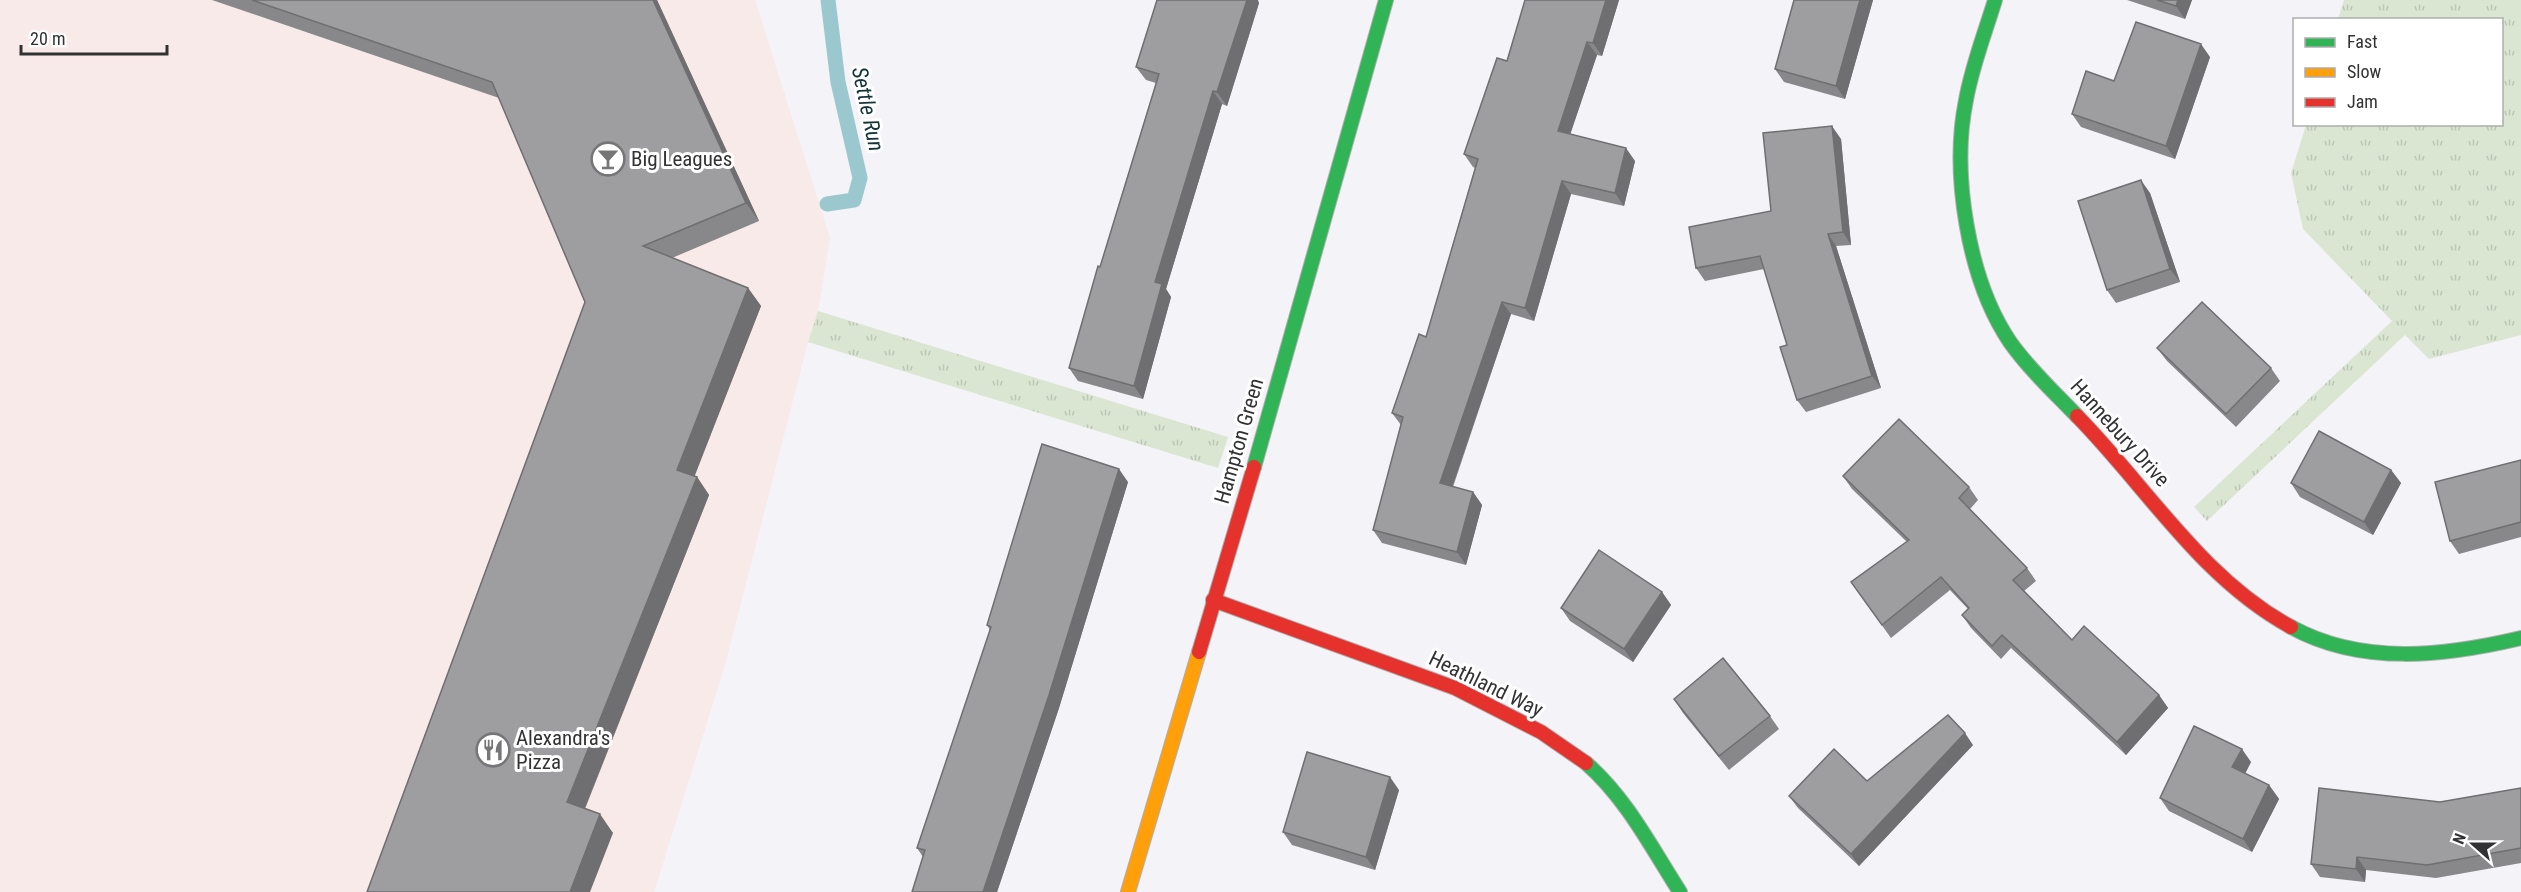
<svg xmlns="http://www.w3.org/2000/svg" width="2521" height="892" viewBox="0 0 2521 892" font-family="'Roboto Condensed',sans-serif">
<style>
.commercial{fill:#f8eae8}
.park{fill:url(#park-tufts)}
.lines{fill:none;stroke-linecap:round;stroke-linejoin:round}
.stream{stroke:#9bc8cf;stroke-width:15}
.fast-casing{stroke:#afafb1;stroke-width:16}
.slow-casing{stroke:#afafb1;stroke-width:16}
.jam-casing{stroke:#afafb1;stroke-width:16}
.fast{stroke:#30b455;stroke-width:14}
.slow{stroke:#ff9f0a;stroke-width:14}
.jam{stroke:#e5322d;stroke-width:14}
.wall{fill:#88878a}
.shaded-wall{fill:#6f6e70}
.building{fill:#9e9da0;stroke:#6f6e70;stroke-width:1.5}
.labels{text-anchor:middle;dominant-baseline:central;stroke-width:6;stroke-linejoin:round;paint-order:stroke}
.poi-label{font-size:21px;fill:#323234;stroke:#fff;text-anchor:start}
.street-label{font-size:21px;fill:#323234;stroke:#fff}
.water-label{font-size:22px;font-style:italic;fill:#123337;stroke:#fff}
</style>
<defs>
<pattern id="park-tufts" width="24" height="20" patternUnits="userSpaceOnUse" patternTransform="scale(1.5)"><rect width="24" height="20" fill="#dbe6d2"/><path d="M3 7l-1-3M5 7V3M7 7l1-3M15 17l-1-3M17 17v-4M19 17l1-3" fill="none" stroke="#bcc6b5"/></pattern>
</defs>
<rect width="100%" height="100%" fill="#f4f3f7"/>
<path class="commercial" d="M0,0H755L830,238L818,311L808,342L725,665L654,892H0Z"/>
<g class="park">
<path d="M2344,0H2521V335L2429,359L2405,335L2207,521L2194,507L2392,321L2303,229L2291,173L2306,125L2502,124V20L2338,19Z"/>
<path d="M818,311L1228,437L1218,468L808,342Z"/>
</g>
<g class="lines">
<path class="stream" d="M827,204L854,200L860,178L838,82L828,0"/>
<g class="fast-casing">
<g id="fast">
<path d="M1995,0C1985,33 1972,66 1966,100C1951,173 1968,280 2010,342C2029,369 2054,392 2077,416"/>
<path d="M1254,467L1386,0"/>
<path d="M2291,627C2362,666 2445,656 2521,638"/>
<path d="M1586,763C1627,799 1651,847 1680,892"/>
</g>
</g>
<g class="slow-casing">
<path id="slow" d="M1128,892L1199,652"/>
</g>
<g class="jam-casing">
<g id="jam">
<path d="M2077,416C2147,487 2201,578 2291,627"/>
<path d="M1213,600L1455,688L1541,732L1586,763"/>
<path d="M1199,652L1254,467"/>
</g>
</g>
<use href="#fast" class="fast"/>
<use href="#slow" class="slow"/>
<use href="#jam" class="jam"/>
</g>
<g class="wall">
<path d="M212,0H657L759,221L672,258L748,288L761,306L694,476L697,477L709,495L585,809L613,833L367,892L585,302L499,98Z"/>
<path d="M1525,0H1619L1602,56L1597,55L1570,134L1635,161L1624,206L1571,194L1534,321L1511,314L1453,487L1473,492L1482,505L1466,565L1382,543L1373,530L1401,425L1392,413L1426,337L1475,168L1473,167L1464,154L1507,61Z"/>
<path d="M1794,0H1873L1845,99L1784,82L1775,69Z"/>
<path d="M2127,0H2192L2185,19Z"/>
<path d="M1259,3L1227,106L1222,104L1166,289L1171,297L1143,399L1078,381L1069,368L1156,83L1146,80L1136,67Z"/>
<path d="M2210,57L2175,159L2081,127L2072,114L2114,81Z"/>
<path d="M1841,139L1851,245L1836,246L1881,388L1806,412L1797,400L1787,345L1764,269L1705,281L1696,268L1771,211Z"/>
<path d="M2150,193L2180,282L2116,303L2107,290Z"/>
<path d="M2157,348L2271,368L2280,381L2236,427L2167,361Z"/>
<path d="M2521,460V537L2459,554L2450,541Z"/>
<path d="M2391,470L2401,483L2373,535L2300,497L2291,483Z"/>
<path d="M1843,476L1969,487L1978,500L1970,509L2027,568L2036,581L2024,591L2072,640L2159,695L2168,708L2126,755L2011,648L2001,659L1971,628L1962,615L1968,609L1950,590L1891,638L1851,582L1907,542L1852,489Z"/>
<path d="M1128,482L1059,708L997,892H912L923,857L917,848L990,630L987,625Z"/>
<path d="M1662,592L1671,605L1633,662L1570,621L1561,608Z"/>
<path d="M1674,699L1770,716L1779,729L1729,770L1683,713Z"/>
<path d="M1973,745L1859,866L1798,808L1789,796L1867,781Z"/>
<path d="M2251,762L2245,774L2269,785L2279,799L2252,852L2169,811L2160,798Z"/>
<path d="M2521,788V863L2436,878L2366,870L2365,882L2320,877L2311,864L2440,802Z"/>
<path d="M1399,790L1375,870L1292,845L1283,832Z"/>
</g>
<g class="shaded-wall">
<path d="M653,0H657L759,221L746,203Z"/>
<path d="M1247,0H1258L1259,3L1227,106L1217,92Z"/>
<path d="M1606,0H1619L1602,56L1593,43Z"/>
<path d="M1860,0H1873L1845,99L1836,86Z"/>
<path d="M2178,0H2192L2185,19L2176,6Z"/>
<path d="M1587,42L1597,55L1567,144L1558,131Z"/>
<path d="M2201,44L2210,57L2175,159L2166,146Z"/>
<path d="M1213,91L1222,104L1166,289L1171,297L1143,399L1134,386L1155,282Z"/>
<path d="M1832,126L1841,139L1851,245L1843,232Z"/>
<path d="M1626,148L1635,161L1624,206L1615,193Z"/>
<path d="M2141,180L2150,193L2180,282L2170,269Z"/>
<path d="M1562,181L1571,194L1534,321L1525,308Z"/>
<path d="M1828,234L1836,246L1881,388L1872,376Z"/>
<path d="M748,288L761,306L690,488L677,470Z"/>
<path d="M1502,302L1511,314L1449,496L1440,483Z"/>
<path d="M1119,469L1128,482L1059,708L997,892H983Z"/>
<path d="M2391,470L2401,483L2373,535L2364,522Z"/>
<path d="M697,477L709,495L580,820L567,802Z"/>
<path d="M1473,492L1482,505L1466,565L1457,552Z"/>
<path d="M1662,592L1671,605L1633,662L1624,649Z"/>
<path d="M2159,695L2168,708L2126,755L2117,742Z"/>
<path d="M1965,733L1973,745L1859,866L1851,854Z"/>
<path d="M2242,749L2251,762L2241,781L2232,767Z"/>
<path d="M1390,777L1399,790L1375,870L1366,857Z"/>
<path d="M2269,785L2279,799L2252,852L2243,839Z"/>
<path d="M600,814L613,833L590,892H570Z"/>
<path d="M2357,857L2366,870L2365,882L2356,869Z"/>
</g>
<g class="building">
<path d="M252,0H653L746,203L643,246L748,288L677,470L697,477L567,802L600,814L570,892H367L585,302L492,82Z"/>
<path d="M1157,0H1247L1217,92L1213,91L1155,282L1162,284L1134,386L1069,368L1098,266L1100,267L1159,74L1136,67Z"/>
<path d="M1525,0H1606L1593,43L1587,42L1558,131L1626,148L1615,193L1562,181L1525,308L1502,302L1440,483L1473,492L1457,552L1373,530L1403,417L1392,413L1419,334L1426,337L1478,159L1464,154L1497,58L1507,61Z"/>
<path d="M1794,0H1860L1836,86L1775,69Z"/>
<path d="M2157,0H2178L2176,6Z"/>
<path d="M2136,22L2201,44L2166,146L2072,114L2086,71L2114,81Z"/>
<path d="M1832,126L1843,232L1828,234L1872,376L1797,400L1780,347L1787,345L1760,256L1696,268L1689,227L1771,211L1763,133Z"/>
<path d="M2141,180L2170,269L2107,290L2078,201Z"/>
<path d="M2202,302L2271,368L2226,414L2157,348Z"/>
<path d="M1899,419L1969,487L1959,498L2027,568L2013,580L2072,640L2084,626L2159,695L2117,742L2002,635L1992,646L1962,615L1969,608L1941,577L1882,625L1851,582L1909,540L1843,476Z"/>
<path d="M2319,431L2391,470L2364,522L2291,483Z"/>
<path d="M1042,444L1119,469L1049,695L983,892H912L925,850L917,848L991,627L987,625Z"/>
<path d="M2521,460V522L2450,541L2435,482Z"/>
<path d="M1599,550L1662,592L1624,649L1561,608Z"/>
<path d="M1723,658L1770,716L1719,756L1674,699Z"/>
<path d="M1948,715L1965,733L1851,854L1789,796L1834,749L1867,781Z"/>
<path d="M2194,726L2242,749L2232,767L2269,785L2243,839L2160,798Z"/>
<path d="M1307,752L1390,777L1366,857L1283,832Z"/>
<path d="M2319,788L2440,802L2521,788V848L2427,865L2357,857L2356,869L2311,864Z"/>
</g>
<defs>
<g id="bar-ring" transform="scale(1.725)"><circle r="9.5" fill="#fff" stroke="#767678" stroke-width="1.5"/><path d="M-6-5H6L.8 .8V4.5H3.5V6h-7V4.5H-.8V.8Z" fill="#767678"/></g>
<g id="restaurant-ring" transform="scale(1.725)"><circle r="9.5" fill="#fff" stroke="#767678" stroke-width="1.5"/><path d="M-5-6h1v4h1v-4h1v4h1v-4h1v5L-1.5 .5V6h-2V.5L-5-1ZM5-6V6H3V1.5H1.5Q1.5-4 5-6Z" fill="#767678"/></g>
</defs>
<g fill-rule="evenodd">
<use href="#bar-ring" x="608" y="159"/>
<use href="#restaurant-ring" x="493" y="750"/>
</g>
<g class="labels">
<g class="poi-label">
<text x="631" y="159">Big Leagues</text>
<text x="516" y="738">Alexandra's<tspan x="516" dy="24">Pizza</tspan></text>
</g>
<g class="street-label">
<text transform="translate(2120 433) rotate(48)">Hannebury Drive</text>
<text transform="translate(1239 441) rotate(-74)">Hampton Green</text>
<text transform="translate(1486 684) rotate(26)">Heathland Way</text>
</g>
<g class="water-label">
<text transform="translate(868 109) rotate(78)">Settle Run</text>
</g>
</g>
<rect x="2293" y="18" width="210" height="108" fill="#ffffff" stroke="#adadae" stroke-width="1.5"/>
<rect x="2305" y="38" width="30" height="9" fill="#30b455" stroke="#adadae" stroke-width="1.5"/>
<text x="2347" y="48" font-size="18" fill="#323234">Fast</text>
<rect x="2305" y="68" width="30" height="9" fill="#ff9f0a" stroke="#adadae" stroke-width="1.5"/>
<text x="2347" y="78" font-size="18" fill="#323234">Slow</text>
<rect x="2305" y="98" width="30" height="9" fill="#e5322d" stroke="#adadae" stroke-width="1.5"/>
<text x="2347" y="108" font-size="18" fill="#323234">Jam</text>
<g transform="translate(2473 844) rotate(291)" stroke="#ffffff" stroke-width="4.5" paint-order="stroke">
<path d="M0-4.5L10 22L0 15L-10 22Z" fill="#323234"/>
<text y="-9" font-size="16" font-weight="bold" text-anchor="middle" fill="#323234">N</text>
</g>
<path d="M21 45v9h146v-9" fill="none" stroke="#323234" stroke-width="3"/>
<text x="30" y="45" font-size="18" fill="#323234" stroke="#ffffff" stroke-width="4.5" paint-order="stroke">20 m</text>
</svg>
